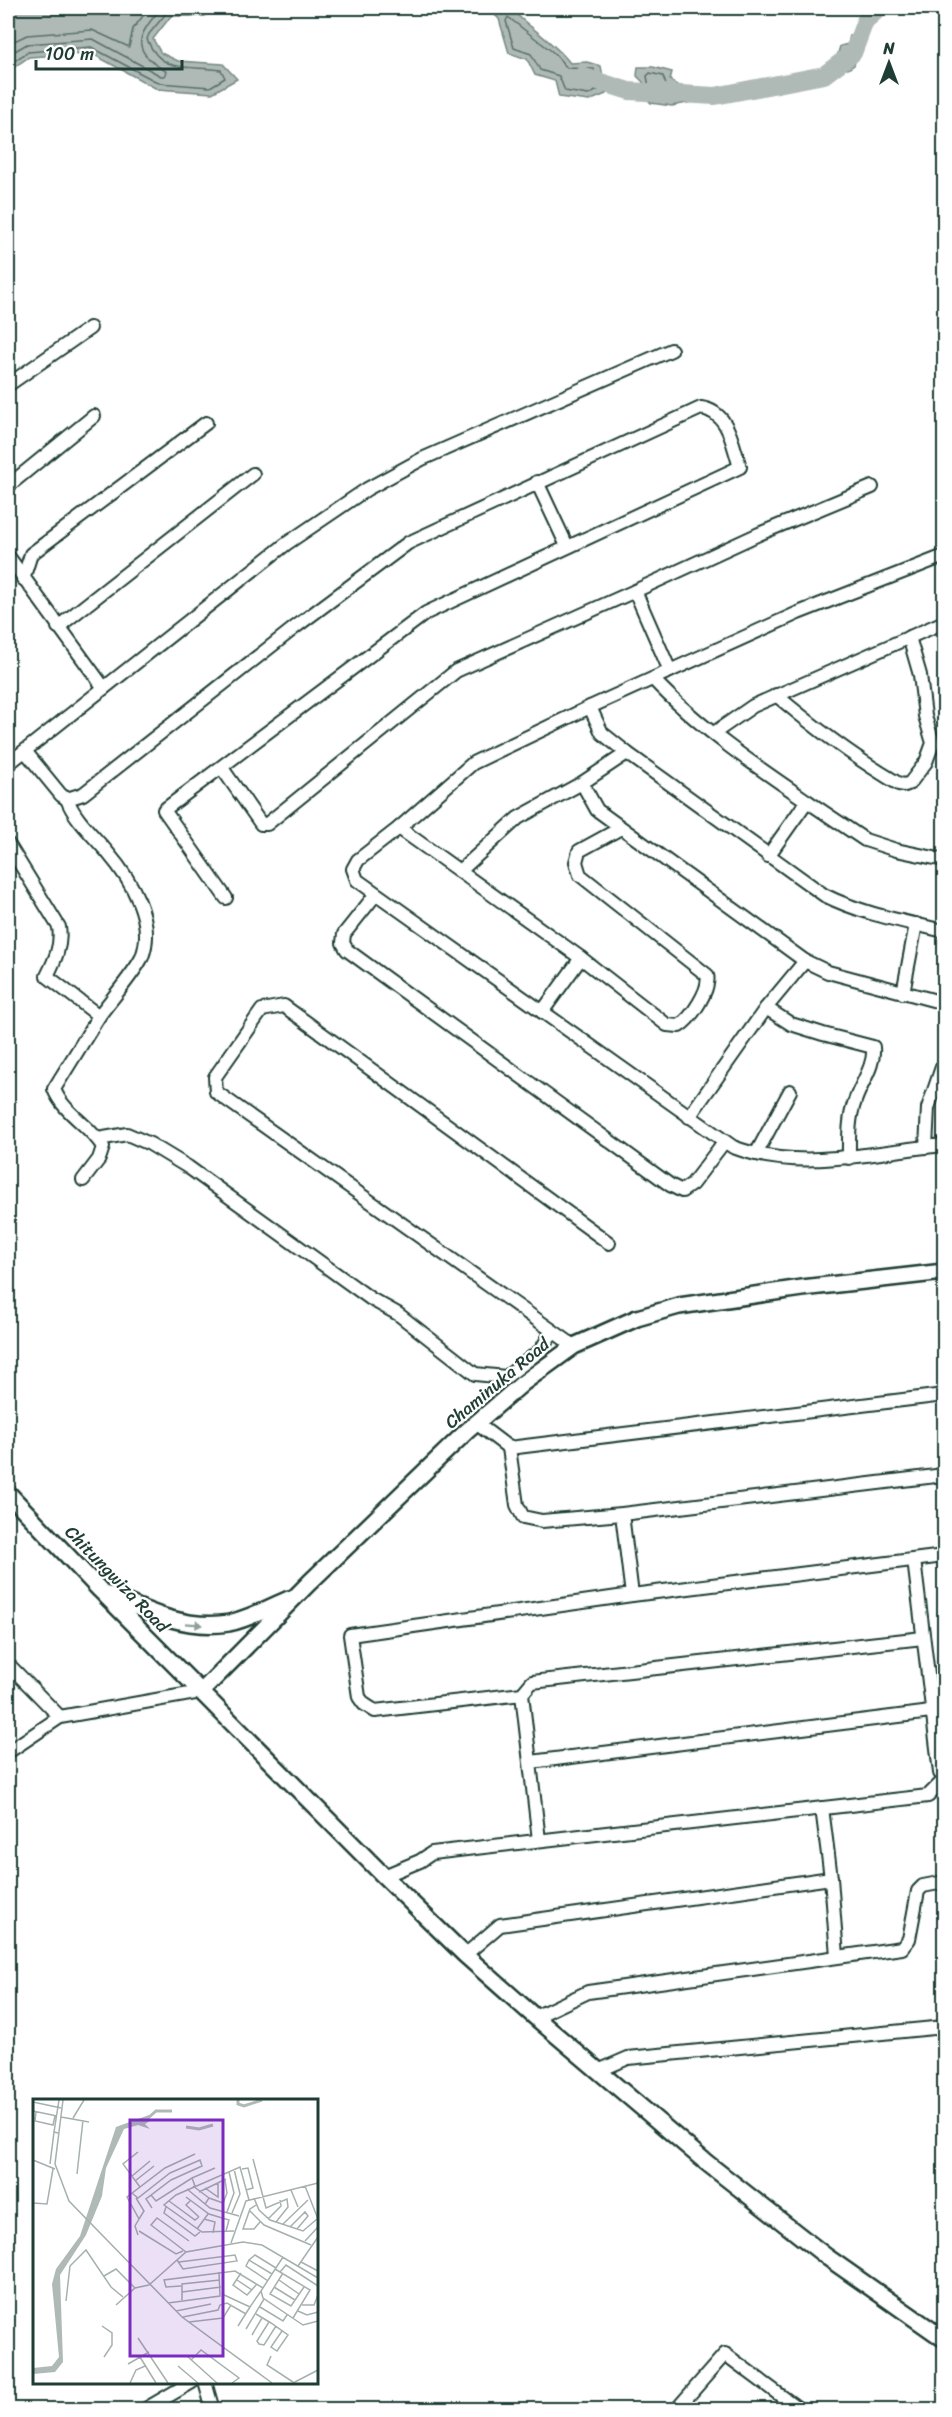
<svg xmlns="http://www.w3.org/2000/svg" width="952" height="2417" viewBox="0 0 952 2417" font-family="Sriracha,sans-serif">
<style>
.water{fill:#afbab7;stroke:#758883;stroke-width:1.5}
.lines{fill:none;stroke-linecap:round;stroke-linejoin:round}
.shore{stroke:#596f68;stroke-width:1.5}
.river{stroke:#afbab7;stroke-width:18}
.minor-casing{stroke:#1f3d34;stroke-width:16}
.major-casing{stroke:#1f3d34;stroke-width:20}
.minor{stroke:#fff;stroke-width:12}
.major{stroke:#fff;stroke-width:15}
.oneway{fill:#8f9e9a}
.labels{text-anchor:middle;dominant-baseline:central;stroke-width:4.5;stroke-linejoin:round;paint-order:stroke}
.street-label{font-size:18px;fill:#1f3d34;stroke:#fff}
.inset-river{fill:none;stroke:#afbab7;stroke-width:3}
.inset-road{fill:none;stroke:#a5b1ae;stroke-width:1.5}
.view{fill:#7b2cbf;fill-opacity:0.15;stroke:#7b2cbf;stroke-width:3}
.inset-edge{fill:none;stroke:#1f3d34;stroke-width:3}
</style>
<rect width="100%" height="100%" fill="#fff"/>
<filter id="ink" filterUnits="userSpaceOnUse"><feTurbulence type="fractalNoise" baseFrequency=".0167" numOctaves="2"/><feDisplacementMap in="SourceGraphic" scale="12" xChannelSelector="R" yChannelSelector="G"/><feConvolveMatrix kernelMatrix="1 2 1 2 8 2 1 2 1" color-interpolation-filters="sRGB"/></filter>
<g filter="url(#ink)">
<g class="water">
<path d="M8,8H210L205,16H171L153,39L161,53L178,61L223,64L237,79L212,93L157,89L91,53L29,57L13,68L8,79Z"/>
<path d="M488,8H510C529,28 553,41 570,63L587,62L601,66L606,94L589,101L559,97L555,81L535,75L527,59L509,53L499,19Z"/>
<path d="M871,8H895L891,12L884,11L877,16L874,22L867,27L854,65L848,69L839,68L836,60L840,46L848,44L850,35L857,30V22Z"/>
<path d="M638,67H653L672,72L670,80C679,88 688,91 700,91L697,101L672,106L651,103L644,96L643,82L637,76Z"/>
</g>
<g class="lines">
<g class="shore">
<path d="M508,17L554,53L567,68L594,69L598,90L588,95L565,91L559,76L540,70L531,54L514,48L506,21Z"/>
<path d="M8,44L27,35L92,30L129,47L133,29L149,8"/>
<path d="M8,55L27,44L93,39L161,76H165L167,72C129,49 137,37 161,8"/>
<path d="M8,65L28,52L91,47L159,83L210,87L225,78L221,70C190,65 161,75 147,39L149,34L168,11L201,10L204,8"/>
<path d="M650,73L663,76L666,85L680,94V98L672,100L653,97L650,93L647,76Z"/>
</g>
<path class="river" d="M582,76L629,91L715,96L824,75L853,53L865,21L880,8"/>
<g class="minor-casing">
<g id="minor">
<path d="M8,385L90,328"/>
<path d="M537,482L567,546"/>
<path d="M8,486L94,416"/>
<path d="M8,556L104,688"/>
<path d="M944,556L798,613L590,707L473,763L399,828L358,860L353,869L357,880L733,1147C801,1173 876,1151 944,1145"/>
<path d="M23,579L31,554L206,423"/>
<path d="M635,591L759,534L872,487"/>
<path d="M58,627L253,474"/>
<path d="M653,679C697,726 754,765 807,801"/>
<path d="M776,695C815,728 855,758 899,784L905,785L910,783L926,762L933,743L925,716L920,675L909,637"/>
<path d="M590,707L602,733L627,753L824,895C862,914 903,921 944,931"/>
<path d="M714,733L753,706L944,622"/>
<path d="M25,751L61,795L67,799L83,794L298,625L408,543L701,408C729,412 732,443 740,467L426,613L164,810L226,898"/>
<path d="M8,764L286,544L367,489L422,459L671,350"/>
<path d="M222,768L261,824H267L456,671L635,591L670,671"/>
<path d="M582,783L597,810L805,961L828,972L944,1003"/>
<path d="M67,799C75,820 94,836 108,853C131,880 156,921 142,957C136,971 109,1002 99,1016"/>
<path d="M399,828L581,958L667,1025L679,1026C691,1019 711,989 707,975L580,875L576,862L579,851L621,828"/>
<path d="M8,844L59,927C62,945 55,960 47,976L99,1016L54,1089C63,1113 90,1125 103,1147L99,1159L83,1180"/>
<path d="M768,856L807,801L865,840L896,850L944,860"/>
<path d="M460,871L518,818L582,783L627,753"/>
<path d="M376,894L344,934L343,943L347,950L670,1185L682,1191L692,1184L724,1142"/>
<path d="M903,993L916,924"/>
<path d="M766,1008L791,1024L823,1034L873,1047C875,1066 861,1083 855,1101C848,1119 849,1139 849,1158"/>
<path d="M542,1012L581,958"/>
<path d="M689,1117L766,1008L805,961"/>
<path d="M98,1139L127,1134L150,1144L188,1167L371,1299L398,1314L475,1374L506,1377L541,1350L552,1332"/>
<path d="M926,1147L928,1108L942,1067"/>
<path d="M756,1154L790,1091"/>
<path d="M574,1346L216,1092L215,1077L262,1010L284,1006L609,1243"/>
<path d="M476,1423L509,1448L517,1505L523,1517L542,1521L622,1514L944,1475"/>
<path d="M509,1448L944,1395"/>
<path d="M622,1514L632,1595"/>
<path d="M914,1560L940,1773L944,1777"/>
<path d="M8,1664L60,1717"/>
<path d="M522,1694L375,1711L364,1704L359,1697L350,1635L632,1595L944,1556"/>
<path d="M8,1752L60,1717L201,1692"/>
<path d="M531,1762L931,1712"/>
<path d="M822,1808L831,1878L837,1956"/>
<path d="M539,1840L522,1694L532,1682L923,1638"/>
<path d="M384,1876L420,1861L432,1853L928,1796L944,1780"/>
<path d="M465,1955L500,1925L831,1878"/>
<path d="M535,2017L588,1992L902,1948L909,1939L918,1891L923,1886L944,1882"/>
<path d="M598,2071L628,2058L944,2027"/>
<path d="M205,2382L213,2410"/>
<path d="M144,2410L192,2382"/>
<path d="M676,2410L725,2354L800,2410"/>
</g>
</g>
<g class="major-casing">
<g id="major">
<path d="M8,1493L100,1590L384,1876L465,1955L535,2017L707,2163L827,2257L944,2339"/>
<path d="M110,1595C148,1612 186,1630 229,1623C249,1619 270,1607 289,1599"/>
<path d="M201,1692L310,1582L467,1431L523,1383L574,1346L637,1318L679,1306L802,1288L944,1272"/>
</g>
</g>
<use href="#minor" class="minor"/>
<use href="#major" class="major"/>
</g>
<defs><path id="oneway-solid" d="M-6-.8H1V-3.2L6.5 0L1 3.2V.8H-6Z" transform="scale(1.5)"/></defs>
<use class="oneway" href="#oneway-solid" transform="translate(194 1624) rotate(4)"/>
</g>
<g class="labels">
<g class="street-label">
<text transform="translate(497 1383) rotate(-40)">Chaminuka Road</text>
<text transform="translate(117 1579) rotate(46)">Chitungwiza Road</text>
</g>
</g>
<g transform="translate(33 2099)">
<rect width="285" height="285" fill="#fff"/>
<path d="M116,16L117,22L112,25L117,30L105,26L91,30L73,69L69,97L53,136L27,176L30,263L22,273L0,275V269L19,267L26,258L19,185L23,170L47,137L83,28Z" fill="#afbab7"/>
<path class="inset-river" d="M205,1V5L211,7L229,1M114,20L123,12H139M153,28L166,30L180,26"/>
<path class="inset-road" d="M30,1L22,65L36,102L149,218L239,284M0,3L28,9M0,12L24,17M3,13L2,22L20,26L22,17M28,18L56,23M40,19L51,1M21,33L26,1M105,53L90,65L107,88M220,60L233,109L254,100L255,108L243,123M0,61L22,70M17,65L21,33L25,34M209,70L215,69L220,89L213,91M44,75L50,21M99,77L117,62M159,79L182,69M102,82L121,67M160,87L176,99M272,87L285,120M172,89L185,98V83M154,90L177,109L206,117M258,91L265,108M166,93L193,80M99,94L105,99L137,74L167,61L169,67L138,81L113,100L119,109M118,96L123,102L159,79L162,87M153,98L176,115L196,121L193,132M103,99L111,112L106,120M221,99L226,111L237,121L270,132L284,120M136,102L162,121L166,118M157,102L153,106L166,118M0,104L14,105L20,70M172,105L176,99L190,104L194,94L192,81M223,106L217,110L210,130H221L227,123M133,108L131,114L162,137L167,133M216,111L231,126L278,146M194,113L201,94L196,73M199,114L207,95L201,70M171,120L182,123L180,134M235,120L248,107L247,101M250,125L275,101M257,128L272,113L275,117L264,130M164,130L175,115M106,132L143,155L150,152M201,132L169,133L131,106L143,96L207,68L216,101M105,136L102,127L106,120L94,98L132,69L162,55M272,142L285,128M198,144L213,102L285,84M153,153L118,126L124,119L156,142M250,158L228,192L230,199L270,226L285,222M144,161L150,170L204,162L202,156L146,163M216,161L222,156L243,169M268,163L285,172M265,167L285,138M242,170L277,191L260,219M247,173L253,166L285,187M208,174L200,186L214,196L224,185M250,174L237,195L258,207L271,188M71,177L83,170L102,189M204,181L219,191M246,181L266,195M235,182L213,167L216,161L239,175M116,186L153,153L210,143L229,146L285,179M148,187L133,188L131,181L202,172L230,189M241,188L262,201M149,193L188,188M189,195L217,208L228,192M149,201V185L187,181M33,202L37,167L53,151L78,188L90,198M135,204L187,197L186,173M83,206L102,189L116,186M269,206H281L285,196M227,208L250,222L254,216M143,212L178,205M265,212L274,216L285,213M223,215L238,224L255,236L244,252L238,248L249,232M150,218L185,211L187,206L194,204L213,215M156,223L190,219L198,206M236,223L224,242L226,245L231,246L243,227M69,227L79,234V246L71,258M205,227L217,208M213,230L231,200M219,236L229,219M105,239L135,284M154,257L184,284M238,257L234,266L260,283M107,258L123,284M158,261L168,251L206,279L199,284M95,265L116,253M145,267L165,284M97,284L103,271L112,267M260,284L285,271"/>
<path class="view" d="M97,21H190V257H97Z"/>
<rect width="285" height="285" class="inset-edge"/>
</g>
<rect width="952" height="2417" fill="none" stroke="#fff" stroke-width="30"/>
<rect x="15" y="15" width="922" height="2387" fill="none" stroke="#1f3d34" stroke-width="2" filter="url(#ink)"/>
<g transform="translate(889 63)" stroke="#ffffff" stroke-width="4.5" paint-order="stroke">
<path d="M0-4.5L10 22L0 15L-10 22Z" fill="#1f3d34"/>
<text y="-9" font-size="16" font-weight="bold" text-anchor="middle" fill="#1f3d34">N</text>
</g>
<path d="M36 60v9h146v-9" fill="none" stroke="#1f3d34" stroke-width="3"/>
<text x="45" y="60" font-size="18" fill="#1f3d34" stroke="#ffffff" stroke-width="4.5" paint-order="stroke">100 m</text>
</svg>
